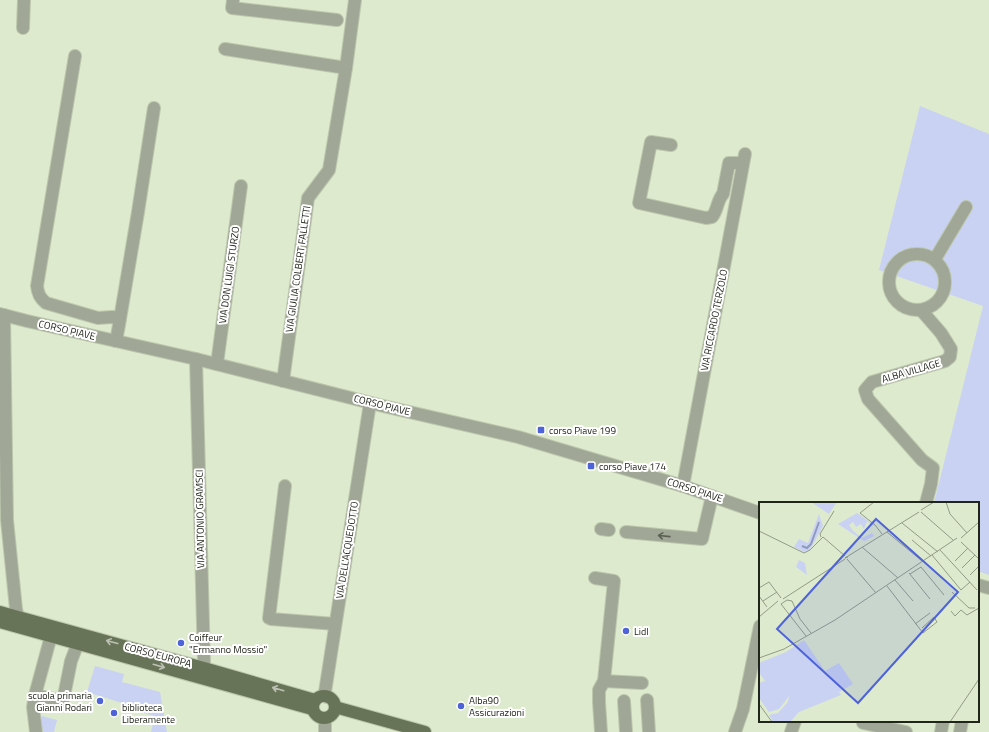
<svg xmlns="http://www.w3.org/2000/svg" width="989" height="732" viewBox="0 0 989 732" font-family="'Titillium Web',sans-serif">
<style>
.green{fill:#c9d2f2}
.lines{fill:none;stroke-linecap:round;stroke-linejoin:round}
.minor-casing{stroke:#bcc7ad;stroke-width:14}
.major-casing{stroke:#bcc7ad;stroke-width:14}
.minor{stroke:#a0a797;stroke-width:12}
.major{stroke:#687457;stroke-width:12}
.oneway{stroke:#5a6052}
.oneway2{stroke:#bbc0b3}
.poi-dot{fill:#4f63d8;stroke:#fff;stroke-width:1.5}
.labels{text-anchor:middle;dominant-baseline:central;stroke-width:4;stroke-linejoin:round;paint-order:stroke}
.street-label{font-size:10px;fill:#20251a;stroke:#fff}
.poi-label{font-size:10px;fill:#20251a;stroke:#fff;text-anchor:start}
.inset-river{fill:none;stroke:#8f99bc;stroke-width:2}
.inset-road{fill:none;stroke:#929b85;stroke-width:1}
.view{fill:#4f63d8;fill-opacity:0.15;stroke:#4f63d8;stroke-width:2}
.inset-edge{fill:none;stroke:#20251a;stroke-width:2}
</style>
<rect width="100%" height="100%" fill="#deeacd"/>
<g class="green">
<path d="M920,106L989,134V575L978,571V503H934L983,306L879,270Z"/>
<path d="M95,666L124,674L122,682L160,692L167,732H151L155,716L124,707L125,704L87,692Z"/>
<path d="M42,716L57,720L54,732H39V727Z"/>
</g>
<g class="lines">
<g class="minor-casing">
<g id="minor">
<path d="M233,0L232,8L337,20"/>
<path d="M23,28L24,0"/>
<path d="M225,49L346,68"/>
<path d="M75,56L37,286C38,294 40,298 46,303L98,318L112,317L120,318"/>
<path d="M671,145L651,142L639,203L706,218L712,217C718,210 717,200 723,194L729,163H737L742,165"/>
<circle cx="917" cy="282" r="28"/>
<path d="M935,259L966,207"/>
<path d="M921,310L941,333L951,349L950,357L945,361L872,382L865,390L868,399L922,460L933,468L931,484L926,503"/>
<path d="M0,314L27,321L196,359L383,406L518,437L683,486L760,513"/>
<path d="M4,315L7,520L16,609L18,617"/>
<path d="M116,341L119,325L138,212L154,108"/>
<path d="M196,359L204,662V668L202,677"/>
<path d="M217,364L241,186"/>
<path d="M283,381L308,198L329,170L346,68L355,0"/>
<path d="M285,486L269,618L271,619L335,624"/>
<path d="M683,486L745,154"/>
<path d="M601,529L609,530"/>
<path d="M626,532L702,539L712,496"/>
<path d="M595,578L614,581L604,681L599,690V702L601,732"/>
<path d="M978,585L989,588"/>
<path d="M604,681L642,683"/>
<path d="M35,695L63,701L71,661L78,643"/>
<path d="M327,697L325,692L370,403"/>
<path d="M647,700L649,732"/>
<path d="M624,701L626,732"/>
<path d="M863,723L906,732"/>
<path d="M36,732L33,707L35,695L51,636"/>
<path d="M325,732V719"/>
<path d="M735,732L743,709L760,626"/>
<path d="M791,732L795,721"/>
<path d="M941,732L943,721"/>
<path d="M960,732L962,721"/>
</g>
</g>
<g class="major-casing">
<g id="major">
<path d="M0,612L204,668L315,700"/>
<path d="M0,622L312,709"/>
<circle cx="324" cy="707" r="11"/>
<path d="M335,707L425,732"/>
</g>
</g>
<use href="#minor" class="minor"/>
<use href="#major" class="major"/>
</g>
<defs><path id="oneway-shaft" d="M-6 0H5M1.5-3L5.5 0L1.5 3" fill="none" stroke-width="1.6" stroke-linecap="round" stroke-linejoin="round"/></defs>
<use class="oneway" href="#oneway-shaft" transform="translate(664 536) rotate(-174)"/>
<g class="oneway2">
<use href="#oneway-shaft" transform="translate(112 642) rotate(-165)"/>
<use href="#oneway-shaft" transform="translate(159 666) rotate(16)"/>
<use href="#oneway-shaft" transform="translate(278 689) rotate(-164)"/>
</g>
<g class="poi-dot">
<rect x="537" y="426" width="8" height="8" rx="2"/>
<rect x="587" y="462" width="8" height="8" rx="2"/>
<circle cx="626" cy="631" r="4"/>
<circle cx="181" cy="643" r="4"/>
<circle cx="100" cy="701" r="4"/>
<circle cx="461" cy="706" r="4"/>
<circle cx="114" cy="713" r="4"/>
</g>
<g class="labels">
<g class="street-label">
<text transform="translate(298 269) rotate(-82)">VIA GIULIA COLBERT FALLETTI</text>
<text transform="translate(229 275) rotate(-82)">VIA DON LUIGI STURZO</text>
<text transform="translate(714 320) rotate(-79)">VIA RICCARDO TERZOLO</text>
<text transform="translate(67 330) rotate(13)">CORSO PIAVE</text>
<text transform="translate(911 371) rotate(-16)">ALBA VILLAGE</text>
<text transform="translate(382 405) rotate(14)">CORSO PIAVE</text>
<text transform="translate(695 490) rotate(18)">CORSO PIAVE</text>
<text transform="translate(200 519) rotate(-91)">VIA ANTONIO GRAMSCI</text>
<text transform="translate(347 550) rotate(-81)">VIA DELL'ACQUEDOTTO</text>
<text transform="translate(158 655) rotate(15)">CORSO EUROPA</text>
</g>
<g class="poi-label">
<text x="549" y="430">corso Piave 199</text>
<text x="599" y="466">corso Piave 174</text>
<text x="634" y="631">Lidl</text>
<text x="189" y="637">Coiffeur<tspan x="189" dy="12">"Ermanno Mossio"</tspan></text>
<text x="92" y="695" text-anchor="end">scuola primaria<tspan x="92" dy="12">Gianni Rodari</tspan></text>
<text x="469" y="700">Alba90<tspan x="469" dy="12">Assicurazioni</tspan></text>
<text x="122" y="707">biblioteca<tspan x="122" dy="12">Liberamente</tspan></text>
</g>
</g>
<g transform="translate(759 502)">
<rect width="220" height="220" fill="#deeacd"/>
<path d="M52,0H76L77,1L70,12ZM98,11L115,23L113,24L108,19L105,27L102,22L97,25L94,20L90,23L94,29L103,36L113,31L115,34L105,39L79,22ZM60,12L64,24L51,48L45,50L35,45L40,37L49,41ZM40,58L46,61L48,73L37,65ZM45,138L66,169L80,161L94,182L80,190L82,193L40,210L31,220H14L10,213L19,211L28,201L31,193L20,207L10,210L0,196V181L6,179L1,172L0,161L27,150Z" fill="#c9d2f2"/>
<path class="inset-river" d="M43,44L48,46L52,42L60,20"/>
<path class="inset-road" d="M115,0L101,11L116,23L123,32M187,0L191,12L208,31M162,8L175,0M162,10L194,38M143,21L179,50M0,29L45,51L51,48L64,35L86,54M128,30L163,59M62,35L61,32L75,9M202,36L220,20M153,38L172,54M202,40L220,57M103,45L139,76M181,48L218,88M173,53L202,88L211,80M89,55L86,56L160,10M88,57L117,91M196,59L209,46M203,66L216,53M150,71L171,97M151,72L162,65L185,93M211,73L220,64M136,78L154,99M128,84L164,131L178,120L175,115L163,126M0,86L10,80L22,96M193,90L210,106H216M0,94L8,105M24,97L86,57M4,99L18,90M22,102L28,98L33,99L41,117L52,131M22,102L47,134M192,109L196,114L202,108L208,113L220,106M0,115L19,99M156,122L171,111M0,156L25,147L76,118L198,36M0,202L13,220M191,220L220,177"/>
<path class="view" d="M117,17L199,90L99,201L18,127Z"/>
<rect width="220" height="220" class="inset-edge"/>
</g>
</svg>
